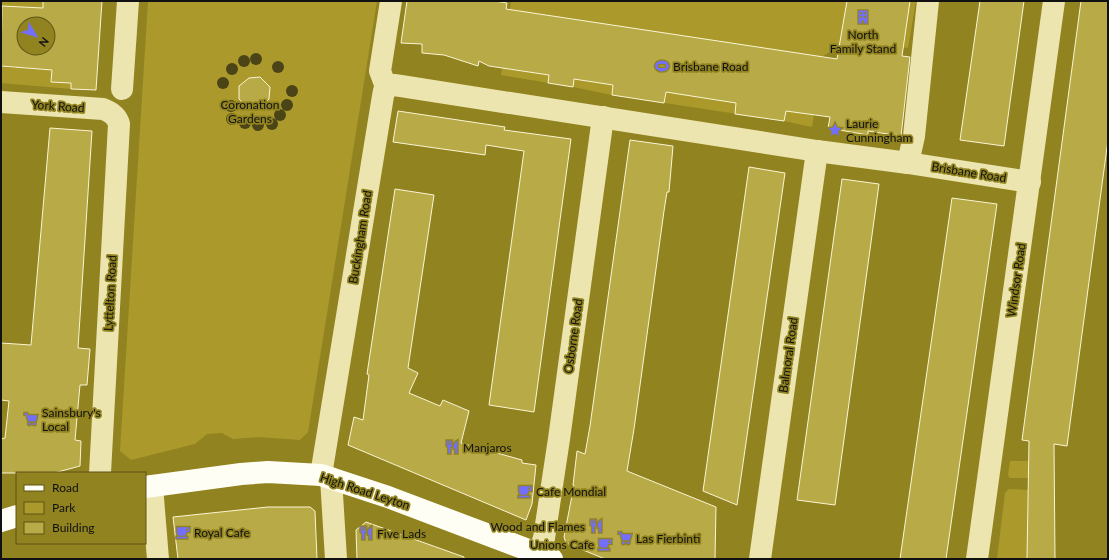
<svg xmlns="http://www.w3.org/2000/svg" width="1109" height="560" viewBox="0 0 1109 560" font-family="Lato,sans-serif">
<style>
.green{fill:#ab9a2b}
.building{fill:#b8aa47;stroke:#faf5d5;fill-rule:evenodd}
.lines{fill:none;stroke-linecap:round;stroke-linejoin:round}
.minor{stroke:#ede5af;stroke-width:22}
.major{stroke:#fffef5;stroke-width:22}
.tree{fill:#4b4417}
.labels{text-anchor:middle;dominant-baseline:central;stroke-width:3.5;stroke-linejoin:round;paint-order:stroke}
.poi-label{font-size:12px;fill:#111;stroke:#91831f;text-anchor:start}
.park-label{font-size:12px;fill:#111;stroke:#91831f}
.street-label{font-size:12px;fill:#111;stroke:#91831f}
</style>
<rect width="100%" height="100%" fill="#91831f"/>
<g class="green">
<path d="M1,1H43V4H47L74,26L24,24V48H48L52,69L51,81L71,83V89L1,83V67L16,68L20,7L1,6Z"/>
<path d="M148,1H377L308,432L300,440L259,437L233,439L222,433L207,434L195,444L131,460L120,451Z"/>
<path d="M511,1H916L908,48L851,40L823,56L812,127L784,121L612,95L573,87L501,75Z"/>
<path d="M1010,461H1028V478H1010L1008,475Z"/>
<path d="M1009,489L1028,490L1027,559H997L1005,493Z"/>
</g>
<g class="building">
<path d="M43,1H102L96,90L71,89V83L51,82L52,70L1,66L2,6L43,8ZM24,24H48V48H24Z"/>
<path d="M407,1H495L507,3L506,9L837,59L847,1H910L902,56L910,57L901,136L868,131V135L828,128L830,117L786,111L784,121L735,114L736,103L666,92L664,103L612,95L613,85L574,79L573,87L548,83L549,75L489,66L479,61L478,66L444,55L422,53V44L401,43Z"/>
<path d="M980,1H1024L1004,146L960,140Z"/>
<path d="M1081,1H1108V140L1067,446L1054,444L1055,559H1027L1029,441L1022,440Z"/>
<path d="M260,77L270,87L269,99L260,108L247,107L239,99V86L249,78Z"/>
<path d="M398,111L505,127L504,130L571,139L534,412L489,405L524,151L486,145L485,155L393,142Z"/>
<path d="M50,128L92,131L78,348L90,349L87,385H80L75,440L81,441L80,466L54,473H1V439L5,438L9,401L1,400V343L31,345Z"/>
<path d="M630,140L673,146L669,192H667L664,211L634,429L627,471L716,507L715,559H605L566,543L564,537L574,485H573L577,451L585,454L590,426Z"/>
<path d="M749,167L785,173L737,505L703,491Z"/>
<path d="M842,179L879,184L835,505L797,500Z"/>
<path d="M395,189L434,195L408,368L418,373L409,393L440,406L443,400L469,411L461,443L522,460V463L536,465L532,504L526,520L348,445L354,417L363,420L369,375L367,374Z"/>
<path d="M952,198L997,204L950,531L946,559H900Z"/>
<path d="M268,507H310L315,511L317,559H178L173,517Z"/>
<path d="M366,522L464,557V559H357L356,530Z"/>
</g>
<g class="lines">
<g class="minor">
<path d="M386,87L394,85L401,86L817,151L908,163L1030,182"/>
<path d="M386,87L380,71L391,1"/>
<path d="M122,89L128,1"/>
<path d="M1,102L103,109C111,112 117,116 119,124L100,473"/>
<path d="M908,163L914,136L928,1"/>
<path d="M321,475L383,96L384,91L386,87"/>
<path d="M331,478L336,559"/>
<path d="M152,486L158,559"/>
<path d="M537,559L544,538L559,439L603,117"/>
<path d="M760,559L817,151"/>
<path d="M977,559L1054,1"/>
</g>
<g class="major">
<path d="M145,487L241,474L268,472L321,475L388,497L552,559"/>
<path d="M1,521L17,516"/>
</g>
</g>
<g class="tree">
<circle cx="256" cy="59" r="6"/>
<circle cx="244" cy="61" r="6"/>
<circle cx="278" cy="67" r="6"/>
<circle cx="232" cy="69" r="6"/>
<circle cx="223" cy="83" r="6"/>
<circle cx="292" cy="91" r="6"/>
<circle cx="287" cy="105" r="6"/>
<circle cx="231" cy="106" r="6"/>
<circle cx="280" cy="115" r="6"/>
<circle cx="232" cy="119" r="6"/>
<circle cx="245" cy="123" r="6"/>
<circle cx="272" cy="124" r="6"/>
<circle cx="258" cy="125" r="6"/>
</g>
<defs>
<g id="building-bare" transform="scale(1.08)"><path d="M-4-6H4V6H1V3H-1V6H-4ZM-2.5-4.3h1.7v1.8h-1.7ZM.8-4.3h1.7v1.8H.8ZM-2.5-1h1.7V.8h-1.7ZM.8-1h1.7V.8H.8Z" fill="#736ffc" stroke="#91831f" stroke-width="2.5" paint-order="stroke"/></g>
<g id="stadium-bare" transform="scale(1.08)"><path d="M0-5a6.5 5 0 1 0 0 10a6.5 5 0 1 0 0-10ZM-3.5-1.8h7v3.6h-7Z" fill="#736ffc" stroke="#91831f" stroke-width="2.5" paint-order="stroke"/></g>
<g id="sight-bare" transform="scale(1.08)"><path d="M0-6L1.8-2.2L6-1.7L2.9 1.2L3.7 5.4L0 3.3L-3.7 5.4L-2.9 1.2L-6-1.7L-1.8-2.2Z" fill="#736ffc" stroke="#91831f" stroke-width="2.5" paint-order="stroke"/></g>
<g id="supermarket-bare" transform="scale(1.08)"><path d="M-6-5.5h2.5l.6 2H6L4.5 2H-2.5L-4.4-4H-6ZM-1.5 3.2a1.3 1.3 0 1 0 .1 0ZM3 3.2a1.3 1.3 0 1 0 .1 0Z" fill="#736ffc" stroke="#91831f" stroke-width="2.5" paint-order="stroke"/></g>
<g id="restaurant-bare" transform="scale(1.08)"><path d="M-5-6h1v4h1v-4h1v4h1v-4h1v5L-1.5 .5V6h-2V.5L-5-1ZM5-6V6H3V1.5H1.5Q1.5-4 5-6Z" fill="#736ffc" stroke="#91831f" stroke-width="2.5" paint-order="stroke"/></g>
<g id="cafe-bare" transform="scale(1.08)"><path d="M-5.5-4.5H6V0H3Q3 3.5 0 3.5H-2.5Q-5.5 3.5-5.5 0ZM3-3.2v2h1.7v-2ZM-6 4.5H4V6H-6Z" fill="#736ffc" stroke="#91831f" stroke-width="2.5" paint-order="stroke"/></g>
</defs>
<g fill-rule="evenodd">
<use href="#building-bare" x="863" y="17"/>
<use href="#stadium-bare" x="662" y="66"/>
<use href="#sight-bare" x="835" y="130"/>
<use href="#supermarket-bare" x="31" y="419"/>
<use href="#restaurant-bare" x="452" y="447"/>
<use href="#cafe-bare" x="525" y="491"/>
<use href="#restaurant-bare" x="596" y="526"/>
<use href="#cafe-bare" x="183" y="532"/>
<use href="#restaurant-bare" x="366" y="533"/>
<use href="#supermarket-bare" x="625" y="538"/>
<use href="#cafe-bare" x="605" y="544"/>
</g>
<g class="labels">
<g class="poi-label">
<text x="863" y="34" text-anchor="middle">North<tspan x="863" dy="14">Family Stand</tspan></text>
<text x="673" y="66">Brisbane Road</text>
<text x="846" y="123">Laurie<tspan x="846" dy="14">Cunningham</tspan></text>
<text x="42" y="412">Sainsbury's<tspan x="42" dy="14">Local</tspan></text>
<text x="463" y="447">Manjaros</text>
<text x="536" y="491">Cafe Mondial</text>
<text x="585" y="526" text-anchor="end">Wood and Flames</text>
<text x="194" y="532">Royal Cafe</text>
<text x="377" y="533">Five Lads</text>
<text x="636" y="538">Las Fierbinti</text>
<text x="594" y="544" text-anchor="end">Unions Cafe</text>
</g>
<g class="park-label">
<text x="250" y="104">Coronation<tspan x="250" dy="14">Gardens</tspan></text>
</g>
<g class="street-label">
<text transform="translate(58 106) rotate(4)">York Road</text>
<text transform="translate(969 172) rotate(9)">Brisbane Road</text>
<text transform="translate(360 237) rotate(-81)">Buckingham Road</text>
<text transform="translate(1016 280) rotate(-82)">Windsor Road</text>
<text transform="translate(110 293) rotate(-87)">Lyttelton Road</text>
<text transform="translate(573 336) rotate(-82)">Osborne Road</text>
<text transform="translate(788 355) rotate(-82)">Balmoral Road</text>
<text transform="translate(365 491) rotate(18)">High Road Leyton</text>
</g>
</g>
<rect width="1109" height="560" fill="none" stroke="#111111" stroke-width="4"/>
<rect x="16" y="472" width="130" height="72" fill="#91831f" stroke="#5e5519"/>
<rect x="24" y="485" width="20" height="6" fill="#fffef5" stroke="#5e5519"/>
<text x="52" y="492" font-size="12" fill="#111111">Road</text>
<rect x="24" y="502" width="20" height="12" fill="#ab9a2b" stroke="#5e5519"/>
<text x="52" y="512" font-size="12" fill="#111111">Park</text>
<rect x="24" y="522" width="20" height="12" fill="#b8aa47" stroke="#5e5519"/>
<text x="52" y="532" font-size="12" fill="#111111">Building</text>
<g transform="translate(36 36) rotate(128)"><circle r="19" fill="#91831f" stroke="#5e5519"/>
<path d="M0-3L7 15L0 10L-7 15Z" fill="#736ffc"/>
<text y="-6" font-size="11" font-weight="bold" text-anchor="middle" fill="#111111">N</text>
</g>
</svg>
